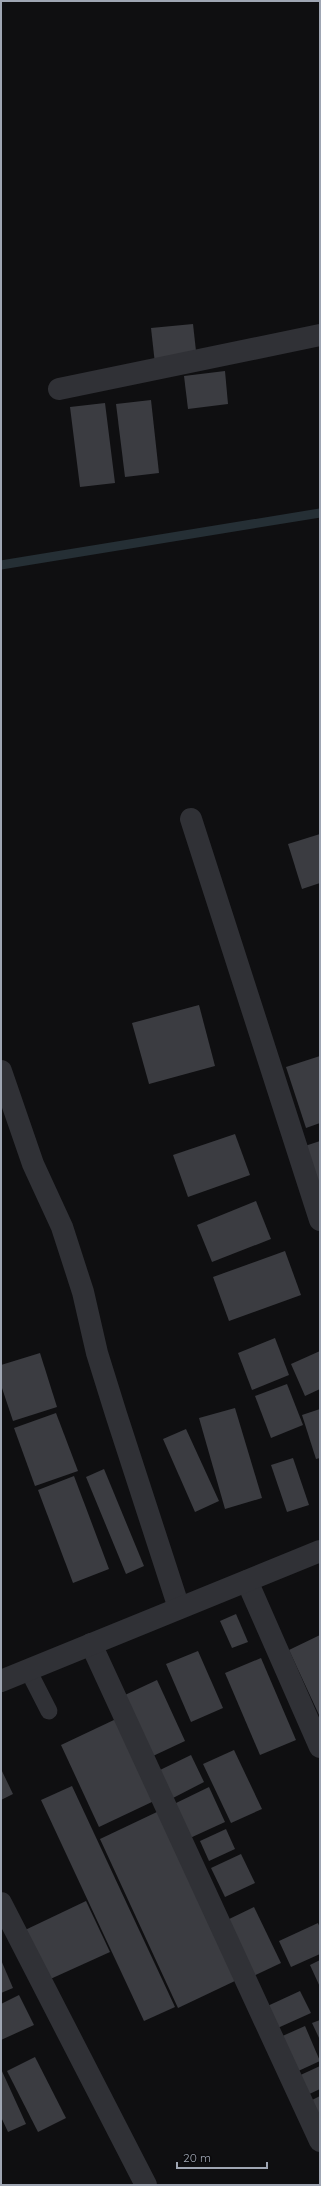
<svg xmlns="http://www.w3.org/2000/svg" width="321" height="2186" viewBox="0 0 321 2186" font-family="Quicksand,sans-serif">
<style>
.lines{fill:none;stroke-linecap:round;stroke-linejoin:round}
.stream{stroke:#252f35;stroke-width:9}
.building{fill:#3b3c41}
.service{stroke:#303136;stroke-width:17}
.minor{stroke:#303136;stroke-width:22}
.tertiary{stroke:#303136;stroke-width:22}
</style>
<rect width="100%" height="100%" fill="#0f0f11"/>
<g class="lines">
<path class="stream" d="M1,565L320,513"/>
</g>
<g class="building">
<path d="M193,324L197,360L155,364L151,328Z"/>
<path d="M225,371L228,404L188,409L184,376Z"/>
<path d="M151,400L159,473L125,477L116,404Z"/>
<path d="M105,403L115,483L80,487L70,407Z"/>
<path d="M320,834V883L302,889L288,844Z"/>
<path d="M199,1005L215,1066L149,1084L132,1023Z"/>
<path d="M320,1056V1123L306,1128L286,1067Z"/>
<path d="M235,1134L250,1175L188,1197L173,1155Z"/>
<path d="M320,1141V1186L305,1146Z"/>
<path d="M256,1201L271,1239L212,1262L197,1225Z"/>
<path d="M285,1251L301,1295L229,1321L213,1277Z"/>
<path d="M275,1338L289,1375L252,1390L238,1353Z"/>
<path d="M320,1351V1389L305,1396L291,1364Z"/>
<path d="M40,1353L57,1407L13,1421L1,1385V1365Z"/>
<path d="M287,1384L303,1425L271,1438L255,1396Z"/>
<path d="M235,1408L262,1498L225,1509L199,1418Z"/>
<path d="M320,1409V1458L316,1459L302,1415Z"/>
<path d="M56,1413L78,1471L35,1486L14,1428Z"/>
<path d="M186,1429L219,1501L195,1512L163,1439Z"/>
<path d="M293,1458L309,1505L287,1512L271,1465Z"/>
<path d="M104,1469L144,1566L126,1574L86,1477Z"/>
<path d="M74,1476L109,1569L73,1583L38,1490Z"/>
<path d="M236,1614L248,1642L232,1648L220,1621Z"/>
<path d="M320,1635V1717L289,1650Z"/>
<path d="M198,1651L223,1708L191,1722L166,1664Z"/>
<path d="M261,1658L296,1740L260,1755L225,1673Z"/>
<path d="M157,1680L185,1741L153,1756L125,1695Z"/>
<path d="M116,1719L154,1801L99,1827L61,1745Z"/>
<path d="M234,1750L262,1809L231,1823L203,1764Z"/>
<path d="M191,1755L204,1782L173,1798L160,1770Z"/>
<path d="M1,1769L13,1794L1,1800Z"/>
<path d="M72,1786L175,2007L144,2021L41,1800Z"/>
<path d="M209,1787L225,1822L190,1838L174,1804Z"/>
<path d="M159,1811L237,1980L178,2008L100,1839Z"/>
<path d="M226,1829L235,1849L209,1861L200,1841Z"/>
<path d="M241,1854L255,1883L225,1897L211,1868Z"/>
<path d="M86,1901L110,1952L46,1981L23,1931Z"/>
<path d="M254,1907L281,1963L249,1978L223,1922Z"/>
<path d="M318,1923L320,1928V1954L291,1967L279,1941Z"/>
<path d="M1,1960L13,1988L1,1993Z"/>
<path d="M320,1960V1987L310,1965Z"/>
<path d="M300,1991L311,2013L271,2031L261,2009Z"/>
<path d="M19,1995L34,2025L1,2040V2004Z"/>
<path d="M320,2020V2040L312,2023Z"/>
<path d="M305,2026L320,2061L294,2073L278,2038Z"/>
<path d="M35,2057L66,2118L38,2132L7,2071Z"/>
<path d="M320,2066V2089L303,2097L294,2078Z"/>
<path d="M1,2069L26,2124L8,2132L1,2117Z"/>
<path d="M320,2096V2139L304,2104Z"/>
</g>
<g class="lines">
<path class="service" d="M28,1670L49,1711"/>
<g class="minor">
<path d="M59,389L320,335"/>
<path d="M191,819L320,1220"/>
<path d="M1,1071L33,1164L62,1227L83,1292L97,1353L116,1414L179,1608"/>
<path d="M247,1581L320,1747"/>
<path d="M91,1644L320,2141"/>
<path d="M1,1903L146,2185"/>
</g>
<path class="tertiary" d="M1,1681L320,1551"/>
</g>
<rect width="321" height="2186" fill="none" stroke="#9fa6b3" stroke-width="4"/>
<path d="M177 2162v6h90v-6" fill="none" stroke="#9fa6b3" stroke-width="2"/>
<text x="183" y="2162" font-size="12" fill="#9fa6b3" stroke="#0a0a0c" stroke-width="3" paint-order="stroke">20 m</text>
</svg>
